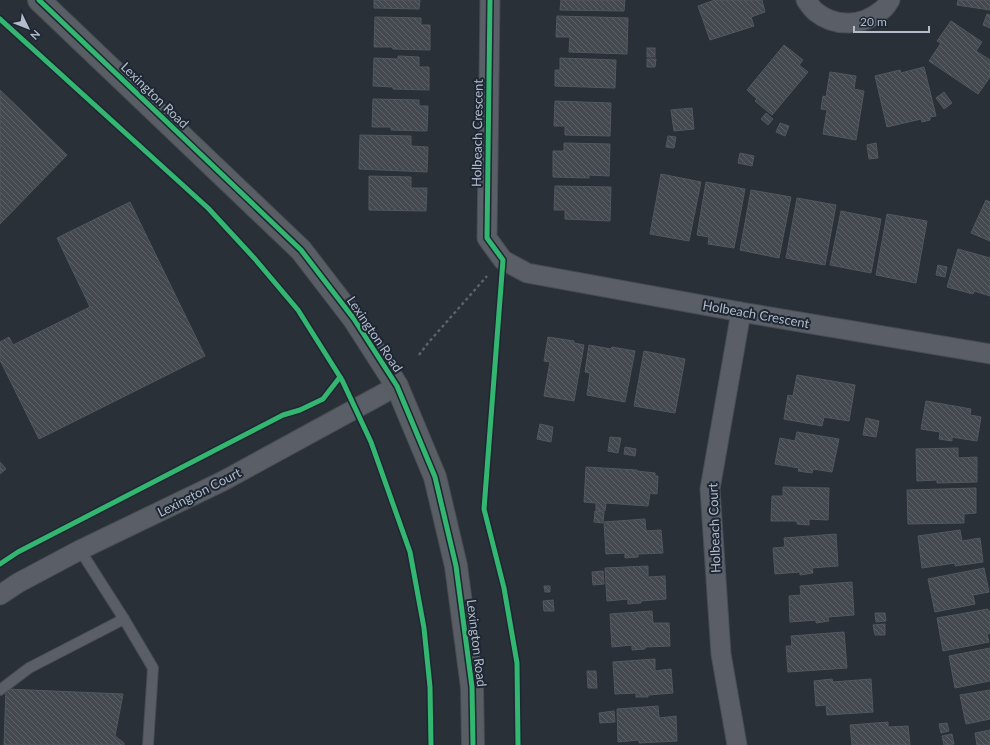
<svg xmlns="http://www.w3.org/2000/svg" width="990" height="745" viewBox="0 0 990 745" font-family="Lato,sans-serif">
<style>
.building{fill:url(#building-back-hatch);stroke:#52575f}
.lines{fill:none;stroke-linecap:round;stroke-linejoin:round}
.service-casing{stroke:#484c53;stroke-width:12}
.minor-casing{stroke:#484c53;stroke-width:21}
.secondary-casing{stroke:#484c53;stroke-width:24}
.path{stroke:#5d636a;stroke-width:2.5;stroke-dasharray:3 3;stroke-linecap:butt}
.service{stroke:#5a5e66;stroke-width:10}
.minor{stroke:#5a5e66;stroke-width:19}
.secondary{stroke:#595d64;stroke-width:22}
.cycleway-casing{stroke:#1d2633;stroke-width:8}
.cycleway{stroke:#33b770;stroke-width:5}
.labels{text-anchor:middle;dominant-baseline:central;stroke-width:4;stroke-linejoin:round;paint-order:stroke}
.street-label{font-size:13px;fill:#b4bcc9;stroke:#1d2633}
</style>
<defs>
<pattern id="building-back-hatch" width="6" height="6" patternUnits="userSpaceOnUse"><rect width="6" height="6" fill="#444950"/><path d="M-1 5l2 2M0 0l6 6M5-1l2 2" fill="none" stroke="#5d6168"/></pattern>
</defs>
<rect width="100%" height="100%" fill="#2a3038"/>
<g class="building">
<path d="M374,0H420L419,9L374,8Z"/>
<path d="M561,0H625L624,11L560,10Z"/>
<path d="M715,0H762L765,12L751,17L754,26L710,40L698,6Z"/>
<path d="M958,0H990V10L957,5Z"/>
<path d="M987,14L990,15V28L983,25Z"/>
<path d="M557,16L628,18L627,54L569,52L570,37H556Z"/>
<path d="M375,17L421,18V25H430V50L393,49L392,47H374Z"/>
<path d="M951,21L982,42L976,51L990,60V77L978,94L929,61L941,43L937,41Z"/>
<path d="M784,45L803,60L799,65L808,72L772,115L755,101L757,99L747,90Z"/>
<rect x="647" y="48" width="8" height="9"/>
<path d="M398,56L419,57V67H429V90L393,89V87L373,86L374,58L398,59Z"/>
<path d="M560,58L616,60L615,88L555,86V70H560Z"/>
<path d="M647,59H656L655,67H647Z"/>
<path d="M924,67L936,116L930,117V120L922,122L921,119L887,127L875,76L900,70L901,73Z"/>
<path d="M830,72L856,76L854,89L864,91L856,140L823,134L827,110L821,109L823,96L826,97Z"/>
<path d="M0,90L67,155L0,224Z"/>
<path d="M944,92L952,103L944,109L936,98Z"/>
<path d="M373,99L419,100V106H428L427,131L391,130V127H372Z"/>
<path d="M555,101L611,103L610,136L565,135V126H554Z"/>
<path d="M692,108L694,129L674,131L671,110Z"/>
<path d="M766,113L773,119L768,125L761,119Z"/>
<path d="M780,123L789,126L785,136L776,132Z"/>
<path d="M360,135L411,136V146L428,147L427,172L359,169Z"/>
<path d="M668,136L676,137L674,148L666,147Z"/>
<path d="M564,143L610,144L609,176L589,175V178L553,177V151H564Z"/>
<path d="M876,143L878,158L869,159L867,145Z"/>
<path d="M740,153L754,156L752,166L738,163Z"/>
<path d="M661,174L701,182L689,241L650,234Z"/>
<path d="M369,176L411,177V188H427L426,211L369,210Z"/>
<path d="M706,182L745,189L734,248L708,244L709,237L697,235Z"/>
<path d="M555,186L611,187L610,221L565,219V210H554Z"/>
<path d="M751,190L791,197L779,258L740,250Z"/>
<path d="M797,198L836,205L825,265L786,258Z"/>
<path d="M986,200L990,202V241L971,233Z"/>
<path d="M130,202L205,356L39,439L0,360V342L9,337L13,345L90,307L57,238Z"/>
<path d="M841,211L881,219L871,273L830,265Z"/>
<path d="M887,214L927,221L916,283L876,275Z"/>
<path d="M958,249L990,258V296L974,291L973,294L947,287Z"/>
<path d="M938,265L947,267L945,277L936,275Z"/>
<path d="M548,337L574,341V343L584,345L574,401L544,396L550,362L544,361Z"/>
<path d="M589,345L611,349L612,347L635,351L625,402L587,395L590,373L585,372Z"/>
<path d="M644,351L685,359L675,413L634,406Z"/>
<path d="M797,375L855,385L849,421L824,417L822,426L784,419L788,395L793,396Z"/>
<path d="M926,401L971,409L970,415L981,417L977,441L952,437V441L939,439L940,432L921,429Z"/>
<path d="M866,418L879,421L876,437L863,435Z"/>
<path d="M540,424L553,427L551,442L537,439Z"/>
<path d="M797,432L839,439L832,472L813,469L812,473L798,471L799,468L775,464L780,438L795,441Z"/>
<path d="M610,437L621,438L618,453L608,451Z"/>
<path d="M625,447L636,449L635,456L624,454Z"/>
<path d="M958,448V458L977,457V482L937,483V480L917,481L916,449Z"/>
<path d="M0,462L6,469L0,474Z"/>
<path d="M586,467L637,470V471L655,473V476H658L657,494L650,493L648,506L606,503L605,511L596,510V503L584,502Z"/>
<path d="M783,487L829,488L828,520L809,519V525L797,524V521H771L772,496H783Z"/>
<path d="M976,488V513L964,514V523L908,524L907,490Z"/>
<path d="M595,511L604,512L603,523L594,522Z"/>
<path d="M645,519L646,531L661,530L663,553L638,554V557L625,558V553L606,554L604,522Z"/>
<path d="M960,530L962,541L980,538L983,562L955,566V563L922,568L918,536Z"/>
<path d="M836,534L838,566L812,568L813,573L800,575V572L775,574L773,548L785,547L784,538Z"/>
<path d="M648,566V577L665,576L666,599L641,601V603L628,604V599L607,601L605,568Z"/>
<path d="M984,568L989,592L973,595L975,604L935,612L928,579Z"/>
<path d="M603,571L604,584L593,585L592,572Z"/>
<path d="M852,582L854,615L828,617L829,621L816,623V620L790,622L789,596L801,595L800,586Z"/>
<path d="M544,586H550V592H545Z"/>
<path d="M553,600L554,611H544L543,601Z"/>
<path d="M988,609V611H990V633L987,634L989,642L943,651L937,618Z"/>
<path d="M652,611L653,623H669L670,646L645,647V649L632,650V645L612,647L610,614Z"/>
<path d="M875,613H885L886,621L876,622Z"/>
<path d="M885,624V635H875L873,625Z"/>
<path d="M844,632L847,668L788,672L786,646H792L791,636Z"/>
<path d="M990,648V681L955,688L949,656Z"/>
<path d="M655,659V671L671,669L673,693L648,695V697H636V693L615,694L613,662Z"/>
<path d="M587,671H596L597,688H588Z"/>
<path d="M832,679L833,682L871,679L873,712L827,715L826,705L816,706L814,681Z"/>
<path d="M6,689L123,694L115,736L124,743V745H4Z"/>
<path d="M990,690V719L966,724L960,695Z"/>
<path d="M658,706L659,718L676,716L677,741L639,743V740L618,742L617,709Z"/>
<path d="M614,711L615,722L600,723L599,713Z"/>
<path d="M888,722V727L908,726L910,745H852L850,725Z"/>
<path d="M947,723L949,731L941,733L939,724Z"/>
<path d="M990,730V745H977L975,733Z"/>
<path d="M952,734L954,744L944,745L942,736Z"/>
</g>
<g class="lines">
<g class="service-casing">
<g id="service">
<path d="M124,619L153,668L148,745"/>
<path d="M0,690L29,668L124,619L80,550"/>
</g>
</g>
<g class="minor-casing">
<g id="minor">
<path d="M490,0L487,238L503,260L527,273L741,312L990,354"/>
<path d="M806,0C809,4 812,9 816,12C836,28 863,26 882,10C886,7 888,3 890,0"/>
<path d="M0,595L18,583L80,550L223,481L397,386"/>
<path d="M737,745L721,654L710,489L741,312"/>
</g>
</g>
<g class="secondary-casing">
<path id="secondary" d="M39,0L301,250L354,319L397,386L435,477L456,566L472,687L473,745"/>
</g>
<path class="path" d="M419,355L428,343L487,276"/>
<use href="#service" class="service"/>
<use href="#minor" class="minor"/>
<use href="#secondary" class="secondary"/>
<g class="cycleway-casing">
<g id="cycleway">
<path d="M39,0L301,250L354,319L397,386L435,477L456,566L472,687L473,745"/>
<path d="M490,0L487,238L503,260L484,509L504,588L517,663L518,745"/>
<path d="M0,19L208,208L255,259L298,310L342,380L371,442L410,552L424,628L430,687L431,745"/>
<path d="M0,564L18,552L283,415L300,410L323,399L340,377"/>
</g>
</g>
<use href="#cycleway" class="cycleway"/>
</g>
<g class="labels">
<g class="street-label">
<text transform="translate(155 95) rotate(44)">Lexington Road</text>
<text transform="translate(477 133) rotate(-89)">Holbeach Crescent</text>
<text transform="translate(756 314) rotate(10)">Holbeach Crescent</text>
<text transform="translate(375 334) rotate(56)">Lexington Road</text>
<text transform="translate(199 492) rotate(-27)">Lexington Court</text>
<text transform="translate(714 528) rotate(-92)">Holbeach Court</text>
<text transform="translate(477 643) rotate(83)">Lexington Road</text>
</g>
</g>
<g transform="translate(28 28) rotate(133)" stroke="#1d2633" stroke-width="3" paint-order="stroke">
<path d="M0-3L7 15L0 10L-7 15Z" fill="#b4bcc9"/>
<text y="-6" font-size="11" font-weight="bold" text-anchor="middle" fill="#b4bcc9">N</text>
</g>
<path d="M854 26v6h75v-6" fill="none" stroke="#b4bcc9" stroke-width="2"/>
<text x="860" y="26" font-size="12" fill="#b4bcc9" stroke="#1d2633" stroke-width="3" paint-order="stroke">20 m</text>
</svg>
